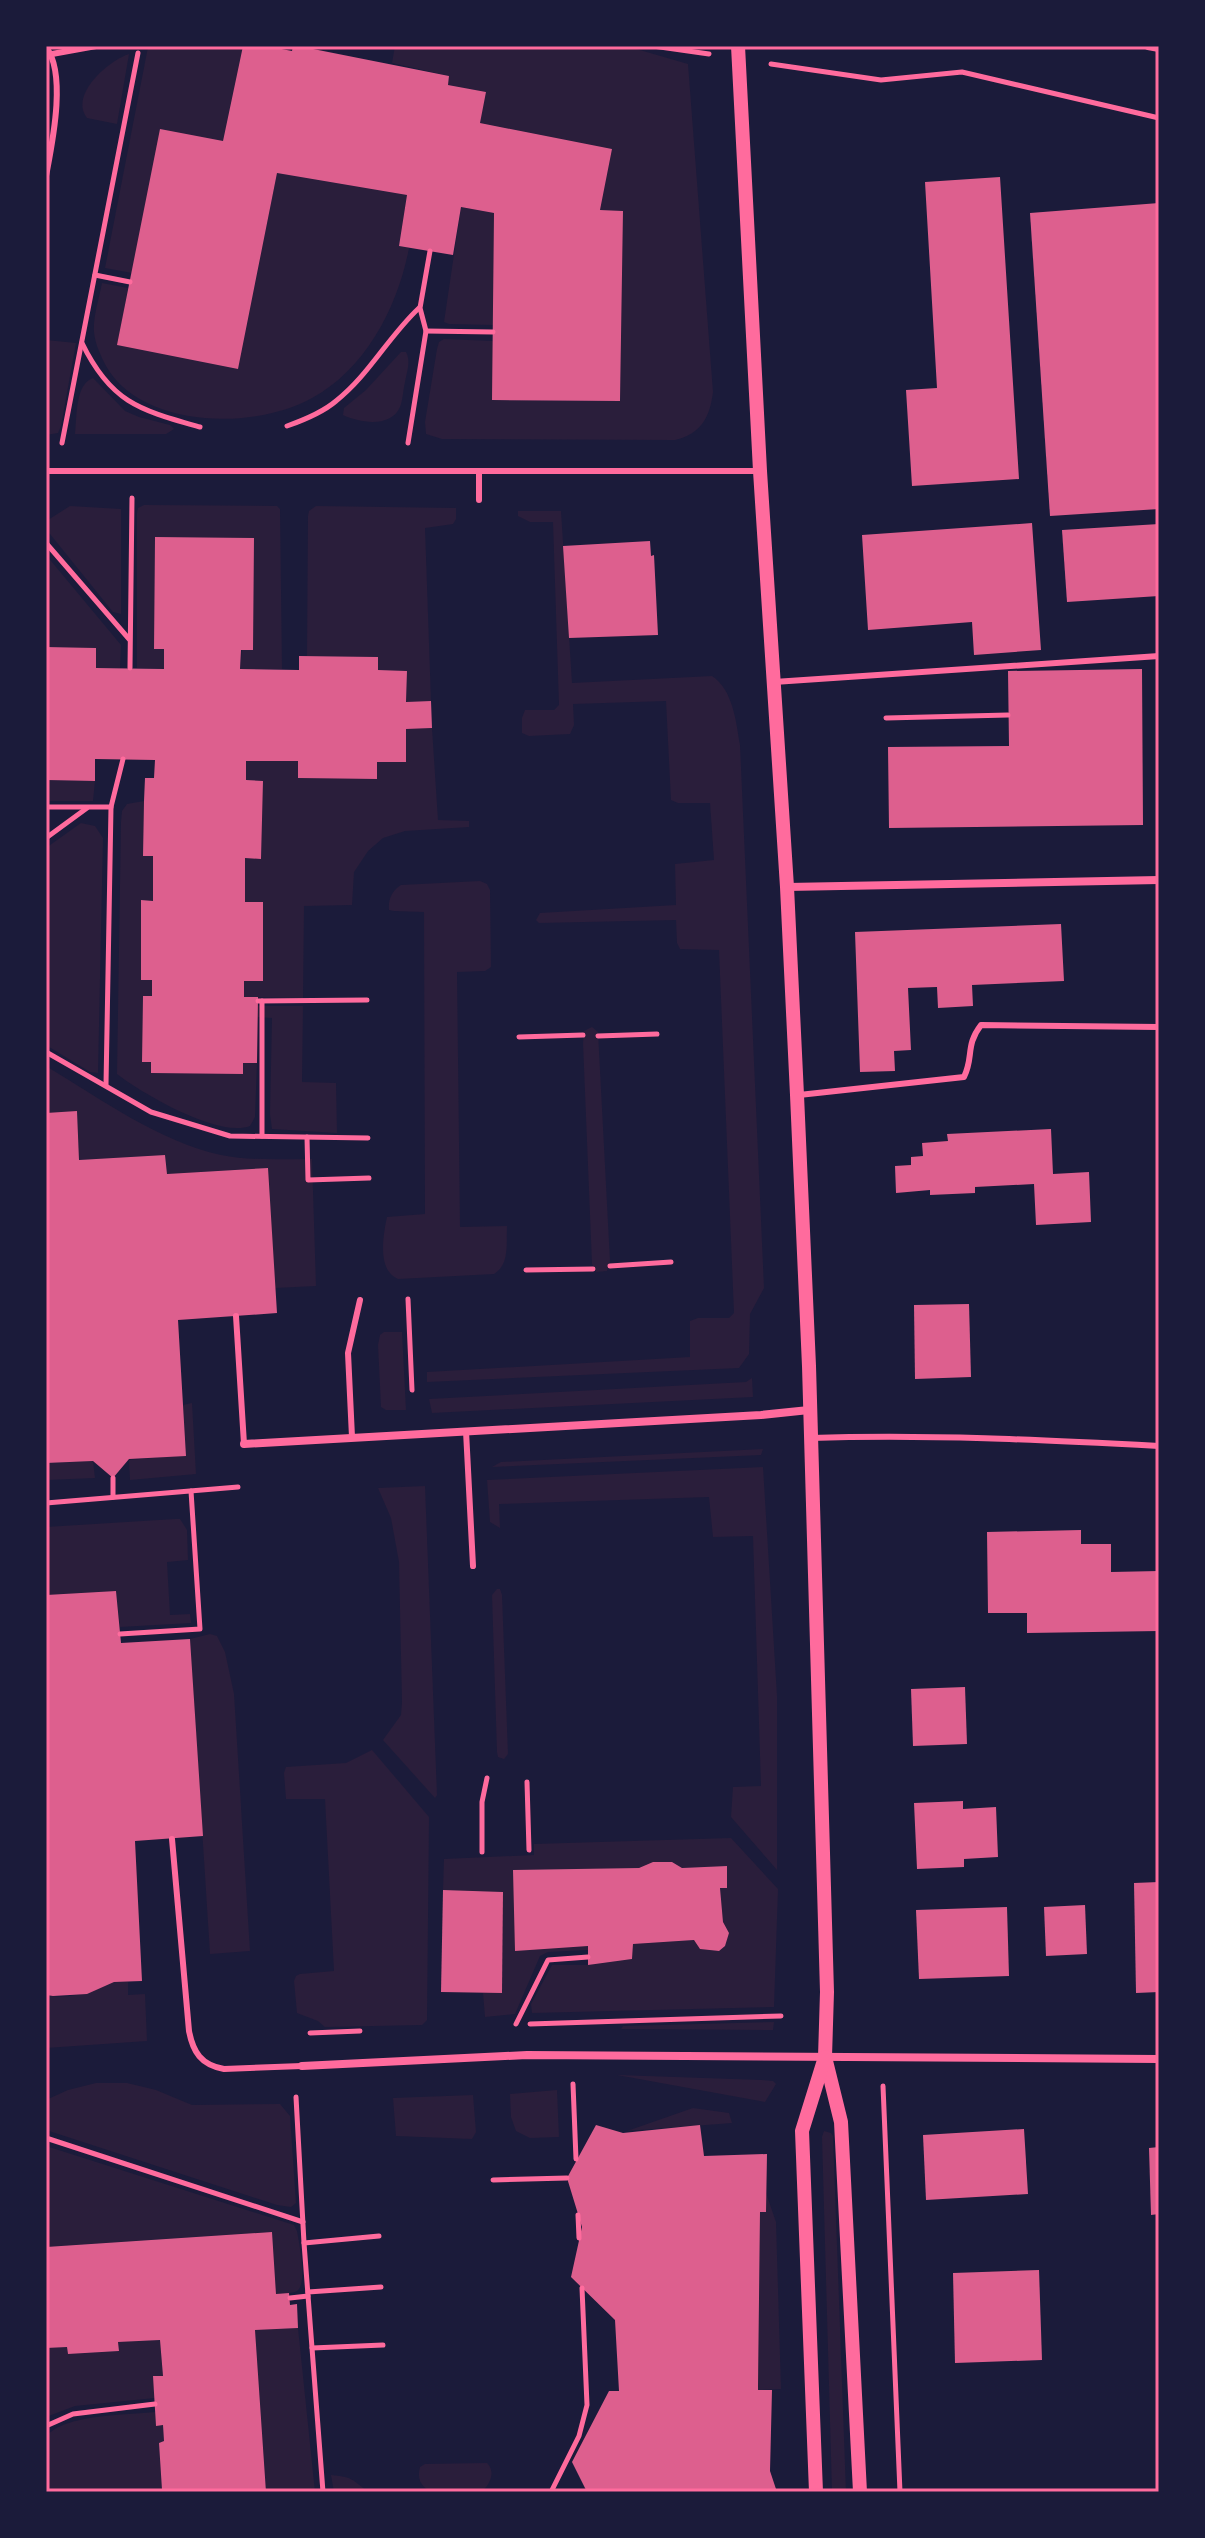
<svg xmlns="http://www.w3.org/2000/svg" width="1205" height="2538" viewBox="0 0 1205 2538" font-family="'Libre Baskerville',serif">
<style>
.green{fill:#2a1e3b}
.building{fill:#dd5f8e}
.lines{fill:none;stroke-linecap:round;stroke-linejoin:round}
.path{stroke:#ff6b9d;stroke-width:5}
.service{stroke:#ff6b9d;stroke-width:6}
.minor{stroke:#ff6b9d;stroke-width:8}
.tertiary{stroke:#ff6b9d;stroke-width:14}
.neatline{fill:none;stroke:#ff6b9d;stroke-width:3}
</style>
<rect width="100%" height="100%" fill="#1b1b3a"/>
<g class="green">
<path d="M152,46H243L223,141L132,273L105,268L148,47Z"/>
<path d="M395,46H626L688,64L713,392C710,417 701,434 675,440L442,439L426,434L425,422L437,349L439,342L444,339L493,341V400L620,401L623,211L600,210L612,149L480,123L486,92L448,85L449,76L392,63Z"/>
<path d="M129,54L117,124L87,118C69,95 108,61 129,54Z"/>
<path d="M277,173L407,195L399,246L409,248C398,306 366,369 312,398C255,430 142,429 106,366C101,356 95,344 94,332C93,316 99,299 102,283L128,288L118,345L238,369Z"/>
<path d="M461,207L494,213L493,325L449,324L444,322Z"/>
<path d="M46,340L76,343L61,426L58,433L46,435Z"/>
<path d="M401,352H406C411,361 407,372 405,382C403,390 403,400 400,407C391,428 360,423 343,415L344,408L366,390Z"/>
<path d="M93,378L125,411L139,417L170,425L174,429L166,434H75C77,417 75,384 93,378Z"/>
<path d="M144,505L277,506L280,509L282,669H240L253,538L155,537L154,649H164V669L137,668V513L138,508Z"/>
<path d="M70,506L121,509V614L113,612L46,529L48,520Z"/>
<path d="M316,506L456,508V519L453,524L425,528L431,701L406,702L407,671L378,670L377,657L307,656L308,516L309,511Z"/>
<path d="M518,511H561L572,683L712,676C733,690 736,721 740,745L764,1288L750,1314L749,1354L739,1368L427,1382V1372L690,1357V1321L698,1318H729L734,1313L719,950L680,949L677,943L676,920L539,923L536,920L540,913L676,905L675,864L714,860L710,803H678L671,800L666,701L573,704L574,725L570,734L529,736L522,733V718L525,710H554L559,705L553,522H530L518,516Z"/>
<path d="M46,555L121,645L120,668H96V648L46,647Z"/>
<path d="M432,728L438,820L469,821V827L405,831L383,838L368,851L354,872L352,905L304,906L303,998L244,997V981H263V902H245V858H261L263,781L246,780V761H298L299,778L376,779L377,762H406V729Z"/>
<path d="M46,780L95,781L93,801H46Z"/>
<path d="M144,801L143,855L153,856V901H141V980H152V996L143,997L142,1061L257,1063L255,1117L250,1126C218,1138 143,1094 117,1074L121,822L122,811L127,804Z"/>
<path d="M81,823L95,826L103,838L98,1073L90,1072L46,1045V848Z"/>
<path d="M480,881L487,884L490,890L491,967L485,971L457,972L460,1227L507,1226C506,1244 510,1264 494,1274L398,1279C377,1270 383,1236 387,1217L425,1214L424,912L394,911L389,910C388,899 392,891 401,885Z"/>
<path d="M257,1006H303L302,1082L336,1083L337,1133L272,1129L270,1114L272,1018L257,1017Z"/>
<path d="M592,1027L598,1032L610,1261L607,1271L596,1272L592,1264L583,1043L584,1031Z"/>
<path d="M46,1066C99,1098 160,1142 221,1155C251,1161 282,1159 312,1159L316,1286L275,1288L267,1168L167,1174L165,1155L79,1160L77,1112L46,1113Z"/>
<path d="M384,1332H402L406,1410H386L381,1407L378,1345L380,1335Z"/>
<path d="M752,1378L753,1397L432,1413L429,1399L746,1382Z"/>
<path d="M192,1403L196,1474L130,1480L129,1460L186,1455L183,1405Z"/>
<path d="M763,1449L761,1455L492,1467L501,1462Z"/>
<path d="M93,1461L95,1478L46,1480V1463Z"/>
<path d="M763,1467L777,1696V1870L731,1817L733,1787L761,1786L753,1536L713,1537L709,1497L499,1504L500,1528L490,1522L487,1480Z"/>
<path d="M425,1486L437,1795L435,1798L383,1740L401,1715L402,1702L399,1562L391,1518L378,1488Z"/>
<path d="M175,1519H180L187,1530L188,1560L167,1562L170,1615L190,1614L191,1623L120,1627L116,1591L46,1595V1527Z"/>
<path d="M497,1589H500L502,1595L508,1754L504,1759L498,1757L497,1752L492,1595Z"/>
<path d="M210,1634L217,1636L225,1652L234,1694L250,1951L210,1954L190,1639Z"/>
<path d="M372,1750L429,1817L427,2020L422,2025L325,2027L318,2021L297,2013L294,1981L296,1976L300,1974L334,1971L325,1799H286L284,1773L286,1767L346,1763Z"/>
<path d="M731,1838L778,1889L774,2007L532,2013L531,2004L552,1965H588L632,1959L633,1944L694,1940L700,1949L719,1951L725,1945L729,1933L723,1922L720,1888L726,1887V1866L682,1868L672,1862H653L639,1868L513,1871L588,1946V1950L548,1952L540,1956L515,2014L485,2017L483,1993L502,1992L503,1892L443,1890L444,1859L534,1855V1844Z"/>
<path d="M114,1982H128V1995L145,1994L147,2041L46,2048V1995C71,2000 91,1992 114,1982Z"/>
<path d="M774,2022L773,2030L621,2029L623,2026Z"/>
<path d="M617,2075L762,2080L773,2081L776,2084L765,2102Z"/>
<path d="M96,2083H127L156,2090L192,2105L280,2104L290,2116L296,2203L291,2207L277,2205L46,2130V2100L68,2090Z"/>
<path d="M557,2090L559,2137L530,2138L516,2131L511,2117L510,2094Z"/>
<path d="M473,2095L476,2132L472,2139L396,2136L393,2098Z"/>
<path d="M693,2108L729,2113L732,2123L627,2131Z"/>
<path d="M824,2131L831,2133L833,2136L846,2492H832L822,2137Z"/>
<path d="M46,2146L294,2225L297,2231C299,2243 308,2284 297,2291C292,2294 282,2293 276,2294L272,2232L46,2247Z"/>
<path d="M766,2193L776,2222L781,2389L758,2390L760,2212Z"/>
<path d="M298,2328L315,2492H266L255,2330Z"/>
<path d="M160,2340L163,2376L155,2398L75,2406L46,2417V2347H67L68,2354L119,2351L118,2342Z"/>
<path d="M155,2412L156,2425H163L164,2441L159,2443L162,2490L167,2492H46V2437C63,2414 128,2415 155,2412Z"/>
<path d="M487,2463C496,2472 490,2485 481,2492H431C420,2486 417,2478 420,2467L425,2464Z"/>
<path d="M331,2475C352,2477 352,2479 368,2492H334Z"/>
</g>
<g class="building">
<path d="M243,46H266L292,51L293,46H298L449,76L448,85L486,92L480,123L612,149L600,210L623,211L620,401L492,400L494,213L461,207L453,255L399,246L407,195L277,173L238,369L117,345L160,129L223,141Z"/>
<path d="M1000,177L1019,479L912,486L906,390L937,388L925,182Z"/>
<path d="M1159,203V509L1050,516L1030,213Z"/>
<path d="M1032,523L1041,650L974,655L972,622L868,630L862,535Z"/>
<path d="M1159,524V596L1067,602L1062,530Z"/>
<path d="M155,537L254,538L253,650H241L240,669L299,670V656L378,657V670L407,671L406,702L431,701L432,728L406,729V762H377V779L298,778V761H246V780L263,781L261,859L245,858V902H263V981H244V997H258L257,1063H243V1074L151,1073V1062H142L143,996H152V980H141V900L153,901V856H143L144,801L145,778H154L155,760L95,759V781L46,780V647L96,648V668L164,669V649H154Z"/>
<path d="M650,541L651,556L654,555L658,635L569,638L563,546Z"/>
<path d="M1142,669L1143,825L889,828L888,747L1009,746L1008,671Z"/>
<path d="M1061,924L1064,981L972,985L973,1006L938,1008L937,987L908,988L911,1050L894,1051L895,1071L860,1072L855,932Z"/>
<path d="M77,1111L79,1160L165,1155L167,1174L268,1168L277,1313L178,1320L186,1456L129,1459L113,1478L93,1461L46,1463V1113Z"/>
<path d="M1051,1129L1053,1174L1089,1172L1091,1222L1036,1225L1034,1184L975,1187V1193L930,1195V1190L896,1193L895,1166L911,1165V1157L923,1156L922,1143L948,1141L947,1134Z"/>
<path d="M969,1304L971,1377L915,1379L914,1305Z"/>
<path d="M1081,1530V1544H1111V1572L1159,1571V1631L1027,1633V1613H988L987,1532Z"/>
<path d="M116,1591L121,1643L190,1639L203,1836L135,1841L142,1981L114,1982L87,1994L53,1996L46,1995V1595Z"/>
<path d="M965,1687L967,1744L913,1746L911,1689Z"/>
<path d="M963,1801V1809L996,1807L998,1857L964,1859V1867L917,1869L914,1803Z"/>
<path d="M653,1862H672L682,1868L727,1866V1888H720L723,1922L729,1933L725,1946L719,1951L700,1949L694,1940L633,1944L632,1959L588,1965V1946L515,1951L513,1870L639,1868Z"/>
<path d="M1159,1882V1992L1136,1993L1134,1883Z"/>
<path d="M443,1890L503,1892L502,1993L441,1992Z"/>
<path d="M1085,1905L1087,1954L1046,1956L1044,1907Z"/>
<path d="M1007,1907L1009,1976L919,1979L916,1910Z"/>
<path d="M596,2125L623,2133L700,2125L704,2156L767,2154L766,2212H760L758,2387V2390H772L770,2471L777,2492H587L572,2462L609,2391H619L615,2320L571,2277L582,2227L567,2178Z"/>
<path d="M1024,2129L1028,2194L926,2200L923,2135Z"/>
<path d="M1159,2147V2214L1151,2215L1149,2148Z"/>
<path d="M272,2232L276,2294L289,2293L290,2305L297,2304L298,2328L255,2330L266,2492L162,2490L159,2443L164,2441L163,2425L156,2426L153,2376H163L160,2340L118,2342L119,2351L68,2354L67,2347L46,2348V2247Z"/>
<path d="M1039,2270L1042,2360L955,2363L953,2273Z"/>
</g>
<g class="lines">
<g class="path">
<path d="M653,46L709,54"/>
<path d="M771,64L881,80L962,72L1159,118"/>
<path d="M95,275L130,282"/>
<path d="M426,331L493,332"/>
<path d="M82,343C111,403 140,410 200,427"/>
<path d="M287,426C304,420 322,413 336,401C369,375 388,337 419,308"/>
<path d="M62,443L138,53"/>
<path d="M408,443L426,331L420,308L430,251"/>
<path d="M46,543L129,639"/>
<path d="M130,668L132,498"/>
<path d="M886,718L1008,715"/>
<path d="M46,807H111"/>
<path d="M46,838L87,808"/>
<path d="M258,1001L367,1000"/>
<path d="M262,1001V1136"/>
<path d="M598,1036L657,1034"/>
<path d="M519,1037L583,1035"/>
<path d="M46,1052L151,1112L230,1136L368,1138"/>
<path d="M106,1085L111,807L123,759"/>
<path d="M307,1137L308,1180L369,1178"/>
<path d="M610,1266L671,1262"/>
<path d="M526,1270L593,1269"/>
<path d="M408,1299L412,1390"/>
<path d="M113,1497V1478"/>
<path d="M46,1503L238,1487"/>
<path d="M120,1634L200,1629L191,1491"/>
<path d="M527,1782L529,1850"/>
<path d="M482,1852V1802L487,1778"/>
<path d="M516,2024L548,1960L588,1957"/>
<path d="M530,2024L781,2016"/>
<path d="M310,2033L360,2031"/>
<path d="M573,2084L576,2159"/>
<path d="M883,2086L900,2492"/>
<path d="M296,2097L304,2243L323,2492"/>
<path d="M46,2138L303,2222"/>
<path d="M493,2180L567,2178"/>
<path d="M578,2215L579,2238"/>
<path d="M304,2243L379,2236"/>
<path d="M308,2292L381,2287"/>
<path d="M290,2298L308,2296"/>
<path d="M312,2348L383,2345"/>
<path d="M46,2426L73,2414L155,2404"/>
<path d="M551,2492L579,2436L587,2405L582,2288"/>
</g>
<g class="service">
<path d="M46,47C67,74 52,144 46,176"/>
<path d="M52,54L96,46"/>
<path d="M46,471H758"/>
<path d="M479,472V500"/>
<path d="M774,682L1159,656"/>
<path d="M799,1095L964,1077C974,1057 965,1046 981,1025L1159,1027"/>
<path d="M236,1316L244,1444"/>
<path d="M466,1431L473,1566"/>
<path d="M352,1437L348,1353L360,1300"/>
<path d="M811,1438C927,1434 1043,1440 1159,1446"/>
<path d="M172,1839L189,2031C193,2052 201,2065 224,2069L302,2066"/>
</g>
<g class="minor">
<path d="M1148,46L1159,48"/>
<path d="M787,887L1159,880"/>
<path d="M244,1444L761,1415L809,1410"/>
<path d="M302,2066L527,2055L1159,2059"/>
</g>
<g class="tertiary">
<path d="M738,46L760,471L787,887L797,1095L809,1366L827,1992L825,2057L841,2122L860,2492"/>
<path d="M816,2492L802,2131L825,2057"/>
</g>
</g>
<rect width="1205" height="2538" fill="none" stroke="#1b1b3a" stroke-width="96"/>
<rect x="48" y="48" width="1109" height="2442" class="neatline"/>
</svg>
